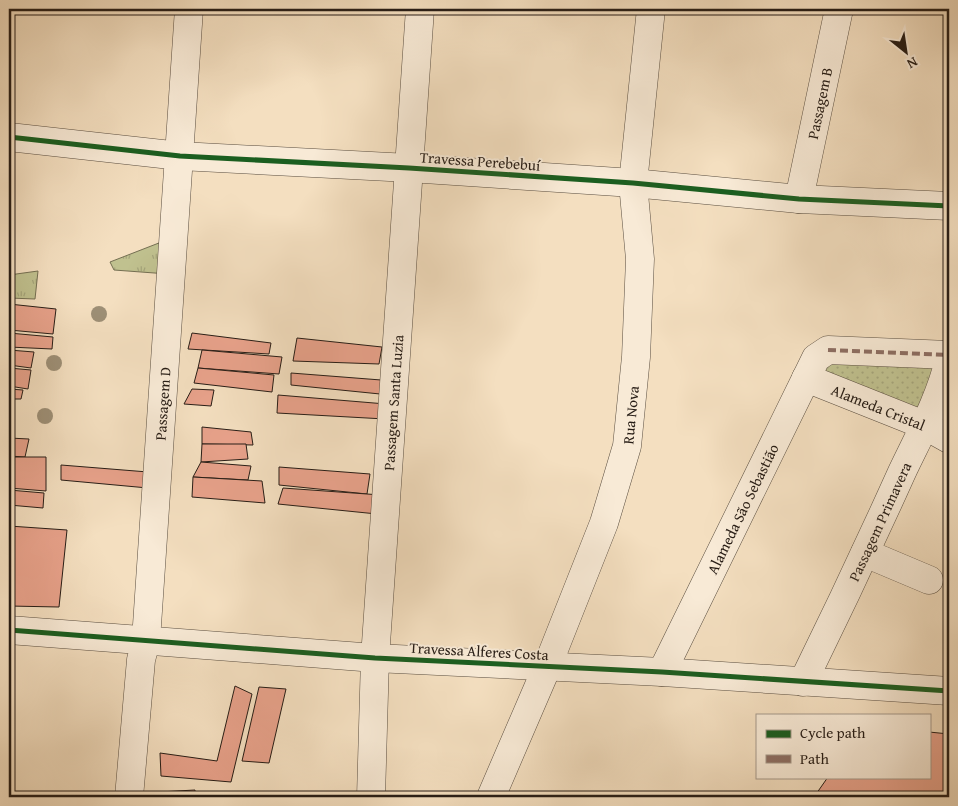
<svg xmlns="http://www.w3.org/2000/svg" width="958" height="806" viewBox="0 0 958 806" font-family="'Gentium Book Plus',serif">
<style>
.grass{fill:url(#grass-tufts);stroke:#746f52}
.park{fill:url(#park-dots);stroke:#746f52}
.building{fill:#e8a28b;stroke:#271d16}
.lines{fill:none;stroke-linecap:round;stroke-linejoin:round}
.minor-casing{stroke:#5a4e40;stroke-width:29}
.minor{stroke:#f8ead6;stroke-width:28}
.quiet{stroke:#8d6e63;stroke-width:4;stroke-dasharray:8 4;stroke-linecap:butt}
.cycleway-casing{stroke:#f8ead6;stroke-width:8}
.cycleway{stroke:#1b5e20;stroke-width:5}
.tree{fill:#9d8f76}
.labels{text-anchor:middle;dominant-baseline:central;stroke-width:4;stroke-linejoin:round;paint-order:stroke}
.street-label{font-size:15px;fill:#271d16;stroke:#f8ead6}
</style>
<defs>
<pattern id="grass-tufts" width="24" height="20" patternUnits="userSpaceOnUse" patternTransform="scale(1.25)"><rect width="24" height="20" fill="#c0c18f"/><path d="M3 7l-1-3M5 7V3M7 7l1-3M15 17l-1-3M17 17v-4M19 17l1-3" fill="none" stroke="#a5a57b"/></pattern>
<pattern id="park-dots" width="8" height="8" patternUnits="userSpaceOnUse" patternTransform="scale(1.25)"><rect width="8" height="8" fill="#c0c18f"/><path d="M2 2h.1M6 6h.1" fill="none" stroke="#a5a57b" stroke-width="1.8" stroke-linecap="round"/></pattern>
</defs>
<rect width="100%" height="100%" fill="#f4dfc0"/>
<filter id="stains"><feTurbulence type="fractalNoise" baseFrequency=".004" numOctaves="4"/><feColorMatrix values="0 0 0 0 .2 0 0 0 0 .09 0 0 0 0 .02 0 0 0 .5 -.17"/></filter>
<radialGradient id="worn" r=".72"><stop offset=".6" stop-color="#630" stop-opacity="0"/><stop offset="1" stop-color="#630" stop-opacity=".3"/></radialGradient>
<g class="grass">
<path d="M164,241L168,274L114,270L110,262Z"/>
<path d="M38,271L35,299L9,298V275Z"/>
</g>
<path class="park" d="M834,359L935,363L921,417L811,377Z"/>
<g class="building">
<path d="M9,304L56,309L53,334L9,330Z"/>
<path d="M9,333L53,337L52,349L9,347Z"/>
<path d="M192,333L271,343L269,354L188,349Z"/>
<path d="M297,338L382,347L379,364L293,361Z"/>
<path d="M9,350L34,352L31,368L9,365Z"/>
<path d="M202,350L282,357L279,374L198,368Z"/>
<path d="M9,368L31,370L28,389L9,386Z"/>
<path d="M198,368L274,375L272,392L194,383Z"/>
<path d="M291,373L394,381L390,395L291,385Z"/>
<path d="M9,389L23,390L21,399H9Z"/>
<path d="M192,389L214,390L211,406L184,404Z"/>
<path d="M278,395L386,404L385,419L277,413Z"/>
<path d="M202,427L251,432L253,445L202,444Z"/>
<path d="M9,438L29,439L25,457L9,456Z"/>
<path d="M202,444H246L248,459L201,462Z"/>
<path d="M9,457H46V491L9,488Z"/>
<path d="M201,462L251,466L248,480L193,477Z"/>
<path d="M61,465L148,472V488L61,480Z"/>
<path d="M279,467L370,474L367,494L279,485Z"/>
<path d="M193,477L262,481L265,503L192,497Z"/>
<path d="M283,488L381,495L377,514L278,504Z"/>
<path d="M9,490L44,493L43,508L9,505Z"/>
<path d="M9,526L67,530L59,607L9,606Z"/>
<path d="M235,686L252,694L231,782L161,776L160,753L217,761Z"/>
<path d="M259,687L286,689L269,763L242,761Z"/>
<path d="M929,732L949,734V797H814L828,777H929Z"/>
<path d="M195,790V797H158L159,792Z"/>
</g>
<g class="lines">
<g class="minor-casing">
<g id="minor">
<path d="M9,137L180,156L409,168L633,183L799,199L949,206"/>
<path id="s1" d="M799,199L839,9"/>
<path id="s2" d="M806,378L924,425L949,439"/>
<path d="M865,553L929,580"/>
<path d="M9,630L375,658L662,672L949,691"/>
<path id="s3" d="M662,672L816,358L828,350L949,355"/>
<path id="s4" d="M803,682C837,613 870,543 902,472C919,436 940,399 949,360"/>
<path id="s5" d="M129,797L141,660L146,640L189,9"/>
<path id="s6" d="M371,797L375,658L420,9"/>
<path id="s7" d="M491,797L547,667L604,523L627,446L636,357L640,259L633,183L651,9"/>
</g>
</g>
<use href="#minor" class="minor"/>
<path class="quiet" d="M828,350L949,355"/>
<g class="cycleway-casing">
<g id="cycleway">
<path d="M9,137L180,156L409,168L633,183L799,199L949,206"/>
<path d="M9,630L375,658L662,672L949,691"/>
</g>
</g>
<use href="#cycleway" class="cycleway"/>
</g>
<g class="tree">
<circle cx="99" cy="314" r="8"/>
<circle cx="54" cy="363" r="8"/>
<circle cx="45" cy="416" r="8"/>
</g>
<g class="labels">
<g class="street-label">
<text stroke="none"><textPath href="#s1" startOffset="98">Passagem B</textPath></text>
<text transform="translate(480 161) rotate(4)">Travessa Perebebuí</text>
<text stroke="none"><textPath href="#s5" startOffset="395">Passagem D</textPath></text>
<text stroke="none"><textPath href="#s6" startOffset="395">Passagem Santa Luzia</textPath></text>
<text stroke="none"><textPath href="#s2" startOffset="78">Alameda Cristal</textPath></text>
<text stroke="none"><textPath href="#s7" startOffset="408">Rua Nova</textPath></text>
<text stroke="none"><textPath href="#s3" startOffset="182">Alameda São Sebastião</textPath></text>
<text stroke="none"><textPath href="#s4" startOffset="178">Passagem Primavera</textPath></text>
<text transform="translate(479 651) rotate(3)">Travessa Alferes Costa</text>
</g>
</g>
<rect width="958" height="806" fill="none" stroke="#f4dfc0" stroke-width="30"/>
<rect x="10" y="10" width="938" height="786" fill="none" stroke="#271d16" stroke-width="2.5"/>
<rect x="15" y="15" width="928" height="776" fill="none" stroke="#271d16"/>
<rect x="756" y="714" width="175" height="65" fill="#f8ead6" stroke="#a49889"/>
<rect x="766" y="730" width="25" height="8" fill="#1b5e20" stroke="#a49889"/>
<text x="800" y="738" font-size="15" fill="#271d16">Cycle path</text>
<rect x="766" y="755" width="25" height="8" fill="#8d6e63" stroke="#a49889"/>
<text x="800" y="764" font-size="15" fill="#271d16">Path</text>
<g transform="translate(906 52) rotate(150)" stroke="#f8ead6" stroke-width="4" paint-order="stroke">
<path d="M0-4L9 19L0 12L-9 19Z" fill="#271d16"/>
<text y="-8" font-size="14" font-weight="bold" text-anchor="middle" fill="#271d16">N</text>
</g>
<rect width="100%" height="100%" filter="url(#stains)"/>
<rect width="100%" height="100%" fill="url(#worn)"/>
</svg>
